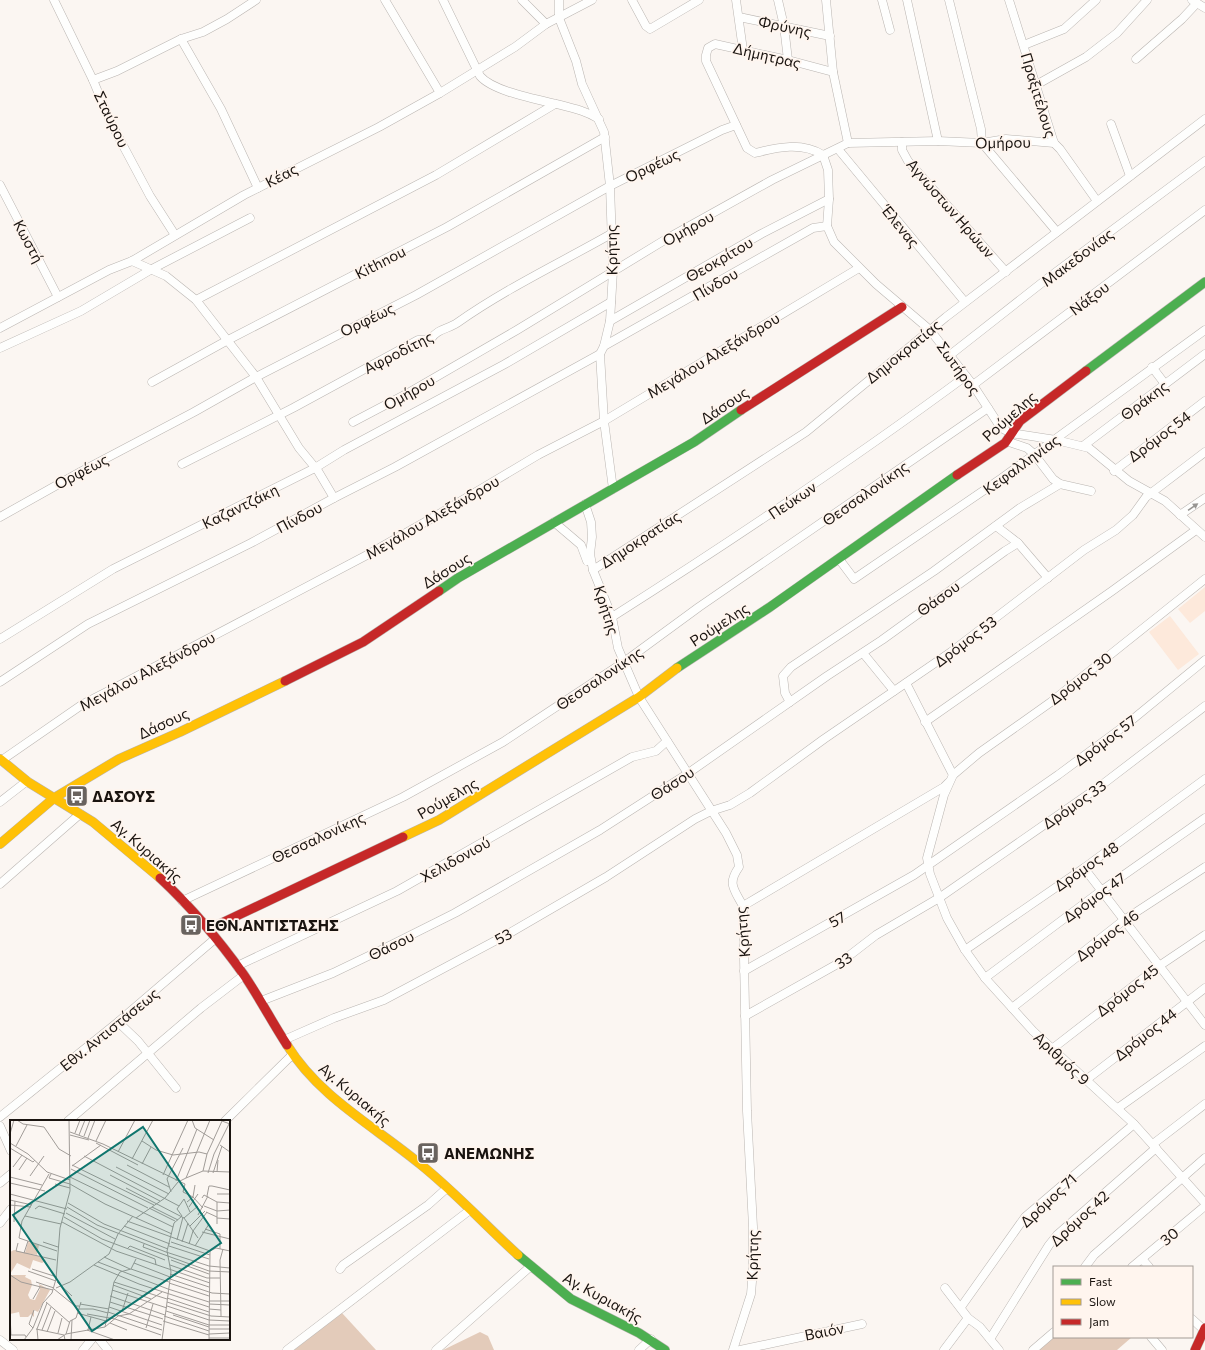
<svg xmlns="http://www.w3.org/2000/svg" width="1205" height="1350" viewBox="0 0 1205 1350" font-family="Commissioner,sans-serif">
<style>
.green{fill:#fde9db}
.forest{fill:#e3cbba}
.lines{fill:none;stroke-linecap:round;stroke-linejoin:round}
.street-casing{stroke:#bab5b1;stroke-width:9}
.fast-casing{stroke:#bab5b1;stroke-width:10}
.slow-casing{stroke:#bab5b1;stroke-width:10}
.jam-casing{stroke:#bab5b1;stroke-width:10}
.street{stroke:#fefefd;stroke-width:8}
.fast{stroke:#4caf50;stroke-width:9}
.slow{stroke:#ffc107;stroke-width:9}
.jam{stroke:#c62828;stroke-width:9}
.oneway{fill:#979592}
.labels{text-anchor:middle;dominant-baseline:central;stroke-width:3.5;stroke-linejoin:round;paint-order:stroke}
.street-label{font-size:15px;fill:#1a1410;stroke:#fff5ee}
.poi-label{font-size:15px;font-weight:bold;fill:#1a1410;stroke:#fff5ee;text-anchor:start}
.inset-road{fill:none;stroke:#a19c98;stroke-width:1}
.view{fill:#0f766e;fill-opacity:0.15;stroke:#0f766e;stroke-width:2}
.inset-edge{fill:none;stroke:#1a1410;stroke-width:2}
</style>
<rect width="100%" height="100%" fill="#fbf6f2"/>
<g class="green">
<path d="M1205,587V611L1190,623L1178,609Z"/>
<path d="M1170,616L1199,654L1178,670L1149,632Z"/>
</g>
<g class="forest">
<path d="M342,1313L376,1350H294Z"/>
<path d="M480,1332L488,1336L494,1350H443Z"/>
<path d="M1054,1337H1132L1117,1350H1038Z"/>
</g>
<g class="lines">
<g class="street-casing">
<g id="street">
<path d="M54,0L93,80L110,121L150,196L175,235"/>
<path d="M385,0L440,93"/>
<path d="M443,0L480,76C496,95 557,102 582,111C588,113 594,116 599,119"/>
<path d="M522,0L546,24"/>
<path d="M559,0V18L576,61L582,84L604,132L610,186L613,271L610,321L604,346L600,354L604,421L613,489"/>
<path d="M632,0L646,26L650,29L699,0"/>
<path d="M736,0L743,50"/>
<path d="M778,0L784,26L788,60"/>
<path d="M826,0L833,72L848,143"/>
<path d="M882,0L890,30"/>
<path d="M907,0L938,141"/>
<path d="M949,0L981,129L982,143L1057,232"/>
<path d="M1009,0L1054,143L1060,149L1097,201"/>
<path d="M1192,0L1205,8"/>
<path d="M739,17L830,36"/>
<path d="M181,39L221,109L258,188"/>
<path d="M1024,45L1064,29L1096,0"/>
<path d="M1136,59L1182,19L1197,3"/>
<path d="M833,72L788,60L715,44L708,48L706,55V61L747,148L755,153C778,147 802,142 823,155L828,170L829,199L827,226L834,242L876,284L930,330L973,385L1001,428L1011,433L1056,440L1089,448L1129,481L1165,501L1205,537"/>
<path d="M93,80L117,71L181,39L203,32L227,19L256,0"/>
<path d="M1036,85L1086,57L1117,33L1147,0"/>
<path d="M1111,124L1130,176"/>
<path d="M902,142V150L908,161L1006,272"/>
<path d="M838,149L965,302"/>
<path d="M0,185L58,297"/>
<path d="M132,261L166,276L196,300L256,377L299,448L318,471L334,498"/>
<path d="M196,300L436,175L555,104"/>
<path d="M610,321L761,234L829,199"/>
<path d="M0,328L109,270L132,261L244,195L379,127L440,93L515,47L546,24L592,0"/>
<path d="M604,346L813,228L827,226"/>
<path d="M0,348L81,311L152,269L250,218"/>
<path d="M950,355L1048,278L1205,161"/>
<path d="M1152,367L1165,384"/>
<path d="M152,382L228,340L447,227L605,137"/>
<path d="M973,385L1205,210"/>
<path d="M353,422L410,392L517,330L668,238L772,180L848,143L938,141L982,143L1006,139L1054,143"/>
<path d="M1006,441L1027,448L1034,454L1053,479L1060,484L1091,491"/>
<path d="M1083,446L1205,354"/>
<path d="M182,464L293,408L418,340L431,339C437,329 448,329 457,323C505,289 560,263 611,234"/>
<path d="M1114,471L1205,401"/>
<path d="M585,504L591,522L592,537L590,554L593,570L612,617L618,648L639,697L726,833L737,855L739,867C727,884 734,889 743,906L747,1111L753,1227V1269L751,1294L733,1350"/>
<path d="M1180,515L1205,498"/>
<path d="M0,517L82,471L194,412L256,377L416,295L610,186L722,130L736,125"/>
<path d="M554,522L581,545L587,561"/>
<path d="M996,526L1018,543"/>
<path d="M839,559L854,579L1002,478L1205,330"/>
<path d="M593,570L806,432L946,317L1205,119"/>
<path d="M1205,579L1051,702L979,753L953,775L944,795L927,858L930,874L947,918L965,950L985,978L1033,1031L1134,1124L1205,1203"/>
<path d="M612,617C733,540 851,461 966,376"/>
<path d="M0,639L113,569L315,468L344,450L505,364L611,302"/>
<path d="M863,653L894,691"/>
<path d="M0,682L88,624L251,543L334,498L395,467L600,354"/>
<path d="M906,683L953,775"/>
<path d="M790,702L785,693L783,676L791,667L934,571L1020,508L1060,484"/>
<path d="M925,722L1112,591L1196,530"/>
<path d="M2,760L83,704L122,684L367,555L434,517L538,455L604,421L859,268"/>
<path d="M0,802L27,781"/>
<path d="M1084,868L1205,1025"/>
<path d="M0,884L80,814"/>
<path d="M182,901L403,797L503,742L624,662L699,607L988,408"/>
<path d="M743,906L944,787L948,783"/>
<path d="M965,950L1084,868L1205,779"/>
<path d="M237,966L397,891L632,757L656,751L667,741"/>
<path d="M744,971L914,875L1058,775L1127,724L1205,660"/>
<path d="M985,978L1101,891L1205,818"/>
<path d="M261,1001L333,973L385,948L455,913L600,830L687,774L827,676L882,640L1005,551L1018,543L1048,578"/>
<path d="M1012,1008L1124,920L1205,867"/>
<path d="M745,1016L841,962L876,935L939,898L1103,784L1205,706"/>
<path d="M118,1022L138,1041L176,1088"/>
<path d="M284,1040L334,1018L384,1000L508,934L606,877L695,819L711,811L730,805L750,793L824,739L951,652L1084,550L1116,530L1133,515L1146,497L1205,452"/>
<path d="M1052,1049L1159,966L1205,935"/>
<path d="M1086,1080L1205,988"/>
<path d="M1118,1108L1205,1046"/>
<path d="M0,1117L118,1022L216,938"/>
<path d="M68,1121L201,1008L244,975"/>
<path d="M225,1121L292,1055"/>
<path d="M0,1126L11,1151"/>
<path d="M1153,1144L1205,1104"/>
<path d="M0,1183L11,1174"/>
<path d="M0,1223L11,1209"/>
<path d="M1142,1259L1149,1267"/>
<path d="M1085,1267L1094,1255L1205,1158"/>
<path d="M1132,1267L1205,1206"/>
<path d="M340,1269L343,1265L428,1205L447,1188"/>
<path d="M945,1288L968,1318L980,1327L999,1350"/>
<path d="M961,1307L1025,1217L1134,1124"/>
<path d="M1192,1319L1204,1330"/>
<path d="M1151,1337L1162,1350"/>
<path d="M99,1339L108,1350"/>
<path d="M990,1339L1049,1245L1057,1235L1156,1148"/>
<path d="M0,1340L13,1350"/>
<path d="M83,1350L92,1339"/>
<path d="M287,1350L470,1210"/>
<path d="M436,1350L531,1266"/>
<path d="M639,1350L651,1339"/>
<path d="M740,1350L862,1324"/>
<path d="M944,1350L968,1318"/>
<path d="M1033,1350L1054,1332"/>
</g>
</g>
<g class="fast-casing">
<g id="fast">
<path d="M1086,371L1205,282"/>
<path d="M439,591L458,578L694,442L741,410"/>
<path d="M677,668L770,607L957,475"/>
<path d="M518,1255L571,1299L639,1333L665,1350"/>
</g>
</g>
<g class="slow-casing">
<g id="slow">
<path d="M0,759L28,782L93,822L160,878"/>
<path d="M403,837L439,820L639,697L677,668"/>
<path d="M0,844L54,798L119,759L180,732L285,681"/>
<path d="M287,1045C319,1097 374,1126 420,1164C455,1192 485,1225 518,1255"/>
</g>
</g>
<g class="jam-casing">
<g id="jam">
<path d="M741,410L902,307"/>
<path d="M957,475L1005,443L1020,421L1086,371"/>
<path d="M285,681L363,642L439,591"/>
<path d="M160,878C191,907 219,940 244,975C259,997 272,1022 287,1045"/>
<path d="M209,929L403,837"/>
<path d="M1195,1350L1205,1328"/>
</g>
</g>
<use href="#street" class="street"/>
<use href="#fast" class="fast"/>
<use href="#slow" class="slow"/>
<use href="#jam" class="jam"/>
</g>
<defs><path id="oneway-solid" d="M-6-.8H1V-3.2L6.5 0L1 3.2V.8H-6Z"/></defs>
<use class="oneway" href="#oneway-solid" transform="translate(1193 507) rotate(-34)"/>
<defs>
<g id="bus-square" transform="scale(1.15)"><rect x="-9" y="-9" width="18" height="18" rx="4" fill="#69635f" stroke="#fff5ee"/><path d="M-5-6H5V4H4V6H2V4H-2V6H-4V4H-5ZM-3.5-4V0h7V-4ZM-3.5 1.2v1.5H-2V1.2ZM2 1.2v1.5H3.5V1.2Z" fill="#fff"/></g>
</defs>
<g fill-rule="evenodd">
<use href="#bus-square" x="77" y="796"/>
<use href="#bus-square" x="191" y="925"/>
<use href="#bus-square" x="428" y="1153"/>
</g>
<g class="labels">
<g class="street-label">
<text transform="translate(785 26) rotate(12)">Φρύνης</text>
<text transform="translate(767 55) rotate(13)">Δήμητρας</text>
<text transform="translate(1039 95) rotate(73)">Πραξιτέλους</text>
<text transform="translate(112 119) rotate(64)">Σταύρου</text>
<text transform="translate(1003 142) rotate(-1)">Ομήρου</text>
<text transform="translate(652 165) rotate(-26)">Ορφέως</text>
<text transform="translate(281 175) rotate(-28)">Κέας</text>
<text transform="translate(951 208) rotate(49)">Αγνώστων Ηρώων</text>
<text transform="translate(901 226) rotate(51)">Έλενας</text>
<text transform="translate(688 228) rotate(-29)">Ομήρου</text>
<text transform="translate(29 241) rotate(62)">Κωστή</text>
<text transform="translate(611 250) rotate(-91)">Κρήτης</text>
<text transform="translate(1077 257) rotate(-37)">Μακεδονίας</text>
<text transform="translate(719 259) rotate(-30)">Θεοκρίτου</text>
<text transform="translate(380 262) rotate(-27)">Κithnou</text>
<text transform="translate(715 284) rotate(-30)">Πίνδου</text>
<text transform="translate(1089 298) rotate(-37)">Νάξου</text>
<text transform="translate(367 319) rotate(-26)">Ορφέως</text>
<text transform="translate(903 351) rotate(-39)">Δημοκρατίας</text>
<text transform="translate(398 352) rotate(-27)">Αφροδίτης</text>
<text transform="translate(713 355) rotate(-31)">Μεγάλου Αλεξάνδρου</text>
<text transform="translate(959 368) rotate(54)">Σωτήρος</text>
<text transform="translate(409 392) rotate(-29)">Ομήρου</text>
<text transform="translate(1144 400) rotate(-37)">Θράκης</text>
<text transform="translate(724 405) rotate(-34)">Δάσους</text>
<text transform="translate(1009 416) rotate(-42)">Ρούμελης</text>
<text transform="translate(1159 436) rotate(-37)">Δρόμος 54</text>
<text transform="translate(1021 464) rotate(-36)">Κεφαλληνίας</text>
<text transform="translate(81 471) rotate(-28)">Ορφέως</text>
<text transform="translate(865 493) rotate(-35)">Θεσσαλονίκης</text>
<text transform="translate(792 500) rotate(-34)">Πεύκων</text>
<text transform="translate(240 506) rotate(-26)">Καζαντζάκη</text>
<text transform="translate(299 517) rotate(-28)">Πίνδου</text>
<text transform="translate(432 517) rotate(-30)">Μεγάλου Αλεξάνδρου</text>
<text transform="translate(640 539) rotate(-33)">Δημοκρατίας</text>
<text transform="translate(446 570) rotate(-32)">Δάσους</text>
<text transform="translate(938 598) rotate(-36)">Θάσου</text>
<text transform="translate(607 610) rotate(72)">Κρήτης</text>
<text transform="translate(719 624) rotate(-33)">Ρούμελης</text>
<text transform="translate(965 641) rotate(-37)">Δρόμος 53</text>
<text transform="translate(147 671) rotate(-28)">Μεγάλου Αλεξάνδρου</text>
<text transform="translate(599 678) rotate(-34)">Θεσσαλονίκης</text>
<text transform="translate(1080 678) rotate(-38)">Δρόμος 30</text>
<text transform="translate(163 723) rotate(-25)">Δάσους</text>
<text transform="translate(1105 740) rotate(-37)">Δρόμος 57</text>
<text transform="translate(672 783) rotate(-33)">Θάσου</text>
<text transform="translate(447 798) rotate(-30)">Ρούμελης</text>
<text transform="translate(1074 804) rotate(-35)">Δρόμος 33</text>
<text transform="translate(318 837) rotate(-25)">Θεσσαλονίκης</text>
<text transform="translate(147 850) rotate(41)">Αγ. Κυριακής</text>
<text transform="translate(455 859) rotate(-29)">Χελιδονιού</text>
<text transform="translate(1086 866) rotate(-35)">Δρόμος 48</text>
<text transform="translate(1094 897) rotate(-36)">Δρόμος 47</text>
<text transform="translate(837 919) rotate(-30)">57</text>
<text transform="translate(742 932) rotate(-95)">Κρήτης</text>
<text transform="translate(1107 935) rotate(-37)">Δρόμος 46</text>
<text transform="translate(503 936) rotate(-28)">53</text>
<text transform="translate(391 945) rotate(-26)">Θάσου</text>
<text transform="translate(843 960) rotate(-35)">33</text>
<text transform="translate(1127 990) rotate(-38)">Δρόμος 45</text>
<text transform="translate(109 1029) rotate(-39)">Εθν. Αντιστάσεως</text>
<text transform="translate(1145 1034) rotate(-38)">Δρόμος 44</text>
<text transform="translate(1062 1058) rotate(43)">Αριθμός 9</text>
<text transform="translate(355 1094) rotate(40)">Αγ. Κυριακής</text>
<text transform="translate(1048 1200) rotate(-43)">Δρόμος 71</text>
<text transform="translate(1079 1218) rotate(-43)">Δρόμος 42</text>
<text transform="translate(1169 1236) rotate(-40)">30</text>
<text transform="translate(752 1255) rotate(-89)">Κρήτης</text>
<text transform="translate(603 1297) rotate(29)">Αγ. Κυριακής</text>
<text transform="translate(824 1331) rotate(-11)">Βαιόν</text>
</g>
<g class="poi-label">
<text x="92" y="796">ΔΑΣΟΥΣ</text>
<text x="206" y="925">ΕΘΝ.ΑΝΤΙΣΤΑΣΗΣ</text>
<text x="444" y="1153">ΑΝΕΜΩΝΗΣ</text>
</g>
</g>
<g transform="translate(10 1120)">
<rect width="220" height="220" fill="#fbf6f2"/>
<path d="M18,122L29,125L27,135L15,133ZM4,130L32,137L36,141L32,143L23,140L20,149L7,143L0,154V132ZM0,155H16L15,157L21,160L22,165L18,175L20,179L25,180L30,169L29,164L40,170L28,192L24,190V197L21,194L18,197H10L9,192L0,194Z" fill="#e3cbba"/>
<path class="inset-road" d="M7,0L13,4L34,7L49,29L61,36M182,0L185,8L204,20M60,12L93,24L175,64L173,72L183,77L193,88M65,13L70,0M0,14L4,0M60,15L79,20M69,15L75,0M74,16L80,0M78,18L85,0M86,21L96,0M132,21L146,30L163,35L189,32L197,34M0,23L18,34L37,52L60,60M86,23L128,45M210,25L220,32M6,26L17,5M0,28L23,42L25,40M108,32L125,0M74,36L169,86M122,39L143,0M132,44L141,27M62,45L144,85M117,45L159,67M62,46L91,25M3,47L12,35M106,47L159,74M61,49L138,88M9,50L17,38M193,51L197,34L212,1L220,4M207,52L208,40M198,53L204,34L219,4M203,53L212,26M39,54L12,101L9,118L47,131M41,54L39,58L60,64L95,84L162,114M100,55L150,81M153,55L178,0M20,56L34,36M0,57L32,65M60,57L163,107M176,58L200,0M166,61L187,9M0,63L35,71M45,64L60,68M202,66L220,70M116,68L174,98L188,118M161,72L157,59L173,28M0,74L57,89M207,74H220M197,76L199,66H202M192,78L194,75L207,82M0,80L22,85M177,82L183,77L185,65M207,82V104M207,82L220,83M58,83L94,104L158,129M0,85L21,87M194,86L207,91L220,90M57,87L87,105L156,132L199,146L220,148M142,87L168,100M179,87L188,74M139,88L165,101M25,89L29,86L55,94M196,92L207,97M56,93L105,119M188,95L198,76M15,96L51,104M54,97L92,119L145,139L146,145M126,98L155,78L168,62L176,58L193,51L220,52M174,98L188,86M207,98L220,99M117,101L200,131L206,128L220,131M4,102L5,81M52,102L106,131L200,163M114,106L160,124M180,106L195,91M195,109L210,114V129M192,112L220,119M167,120L173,97M33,122L48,127M161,122L200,135M172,122L178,103M8,123L6,131L46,140M134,124L133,127L199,151L220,152M179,124L183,111L197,92M159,126L199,139M185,126L199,104M117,129L120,126L155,140M14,133L18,121M94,137L120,149M161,140L199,154M88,142L158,169M124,143L160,157M84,145L129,164L199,187M160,145L197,158H210M22,149L47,157M121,149L159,162M18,151L46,161M160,154L199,167M0,155L11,162L43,170M160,159L202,173L220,174M26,162L44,168M47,162L62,176M104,162L157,179M159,163L199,176M103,165L141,179M46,168L60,162L99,134L108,114L123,96M44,169L65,186H69M158,169L199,182M102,170L157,188M100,176L155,195M157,178L199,192M23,179L30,167M199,181H220M36,182L60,203M100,182L153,199M157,182L201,196L220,197M70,184L99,189M199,184L220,185M157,186L199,200L220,201M99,187L152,205M69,189H83L98,193M199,189L211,190M112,191L118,173M156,191L199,205H220M98,192L152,210M67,193L96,201M77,194L105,199L151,215M0,195L1,215H15L16,217M163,195L199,207M154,196L199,211M211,196L210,140L213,129M153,201L199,215M100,203L117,210M95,207L104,162L110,152L121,149L126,139M23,208L19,204L24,190M136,208L143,184M26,209L54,215L55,220M199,209H220M32,210L41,187M77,210L105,220M78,210L81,197M37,212L45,191M48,213L52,198M56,214L60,201L66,198L71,182M199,214L220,213M199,218H220M14,220L23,208L33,183L42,173L46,159L50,108L60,71L59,0M28,220L27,209L37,183M47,220L56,214L95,207L108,196L119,194L152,172M61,220L62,200M152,220L161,152L157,131L164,103L172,96L167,89L174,79L180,92M199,220L200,131"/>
<path class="view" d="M133,7L211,123L82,211L3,95Z"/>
<rect width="220" height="220" class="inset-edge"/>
</g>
<rect x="1053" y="1266" width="140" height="72" fill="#fff5ee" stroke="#a39b95"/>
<rect x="1061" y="1279" width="20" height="6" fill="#4caf50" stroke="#a39b95"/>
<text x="1089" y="1286" font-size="12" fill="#1a1410">Fast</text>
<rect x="1061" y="1299" width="20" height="6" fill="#ffc107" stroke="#a39b95"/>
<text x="1089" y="1306" font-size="12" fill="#1a1410">Slow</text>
<rect x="1061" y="1319" width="20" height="6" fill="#c62828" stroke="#a39b95"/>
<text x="1089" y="1326" font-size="12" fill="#1a1410">Jam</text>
</svg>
